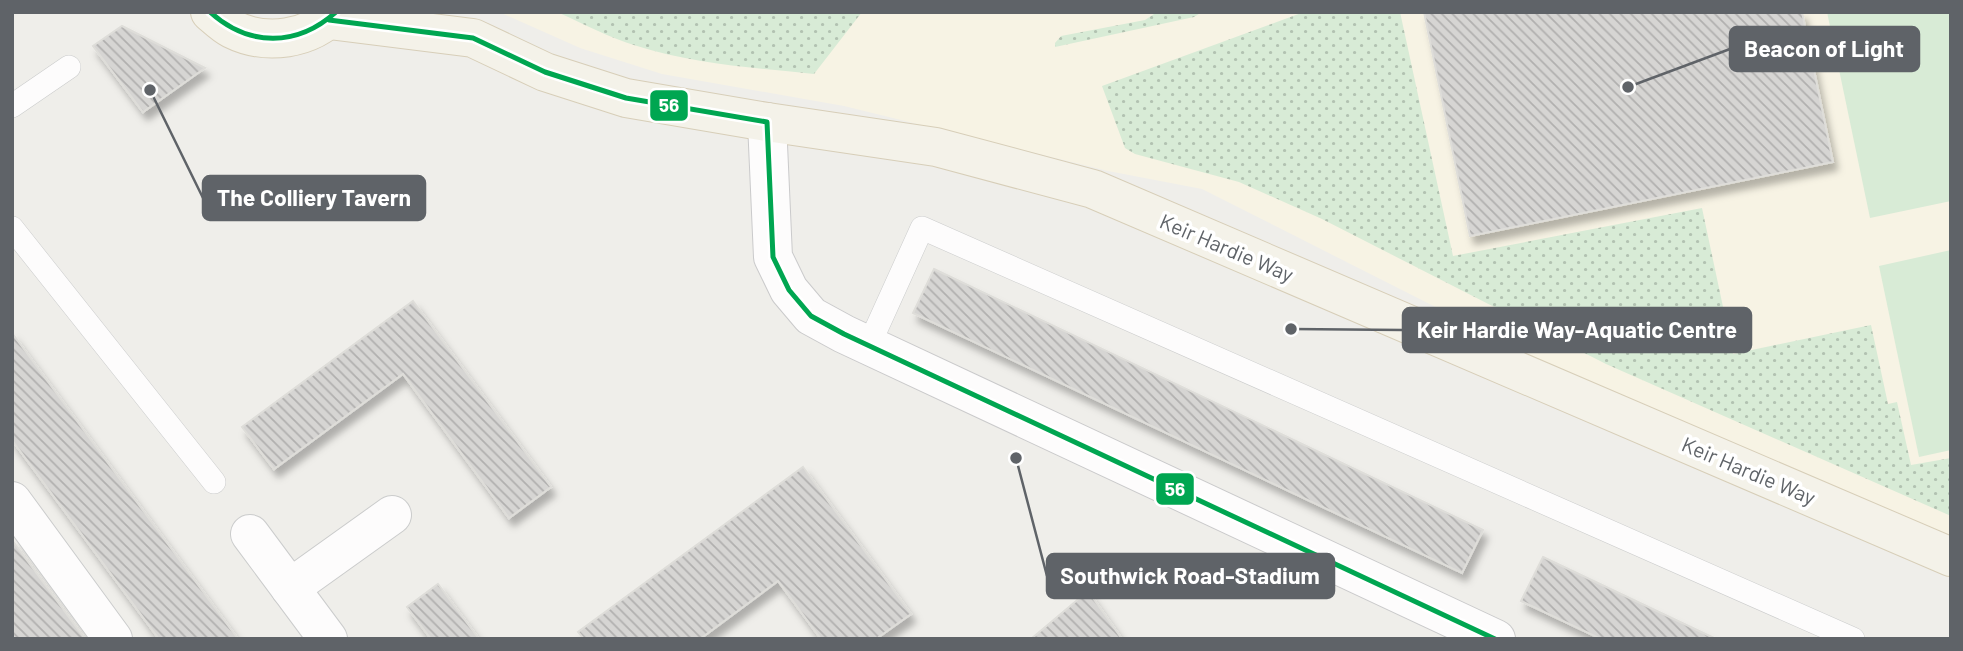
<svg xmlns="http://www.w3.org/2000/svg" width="1963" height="651" viewBox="0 0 1963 651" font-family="Barlow,sans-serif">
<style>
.commercial{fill:#f7f3e4}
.grass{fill:url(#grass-dots)}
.pitch{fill:#d8ebd6}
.building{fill:url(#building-back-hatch);stroke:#deddd9;stroke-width:2;filter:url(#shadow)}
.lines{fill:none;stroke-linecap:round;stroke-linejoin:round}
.lane-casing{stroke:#cbcccc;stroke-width:24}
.street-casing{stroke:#cbcccc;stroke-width:40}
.secondary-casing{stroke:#cacacb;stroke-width:40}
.primary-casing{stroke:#d7ceb8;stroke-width:40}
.lane{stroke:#fdfcfc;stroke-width:23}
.street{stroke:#fdfcfc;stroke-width:38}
.secondary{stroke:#fdfcfc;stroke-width:38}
.primary{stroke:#f4f2e9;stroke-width:38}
.bus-1-casing{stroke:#fff;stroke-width:10}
.bus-1{stroke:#00a651;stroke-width:5}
.labels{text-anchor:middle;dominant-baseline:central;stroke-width:7;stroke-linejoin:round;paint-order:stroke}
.street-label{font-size:21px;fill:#5f6368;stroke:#fff}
.leader{fill:none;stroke:#5f6368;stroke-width:2.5}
.callout-dot{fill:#5f6368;stroke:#fff;stroke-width:2.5}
.callout{fill:#5f6368;stroke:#5f6368;stroke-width:2.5}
.callout-label{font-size:23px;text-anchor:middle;font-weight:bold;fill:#fff}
.line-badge{stroke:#fff;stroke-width:2.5}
.badge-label{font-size:19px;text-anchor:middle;font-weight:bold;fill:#fff}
</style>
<defs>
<pattern id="grass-dots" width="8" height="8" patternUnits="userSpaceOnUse" patternTransform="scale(1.75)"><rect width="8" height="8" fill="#d8ebd6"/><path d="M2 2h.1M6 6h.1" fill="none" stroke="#b2c2b1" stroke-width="1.8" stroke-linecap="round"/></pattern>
<pattern id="building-back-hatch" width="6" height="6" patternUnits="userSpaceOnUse" patternTransform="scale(1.75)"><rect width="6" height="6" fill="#d6d5d3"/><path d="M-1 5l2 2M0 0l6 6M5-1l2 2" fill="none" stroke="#b1b0af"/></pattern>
<filter id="shadow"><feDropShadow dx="4.5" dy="8" stdDeviation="3.5" flood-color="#0004"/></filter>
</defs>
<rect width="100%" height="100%" fill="#efeeea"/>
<path class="commercial" d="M499,12H1951V542L1590,385L1202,189L1108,171L844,106L662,74L580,48Z"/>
<g class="grass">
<path d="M557,12H862L814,74C755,68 694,64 637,46C610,38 584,24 557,12Z"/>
<path d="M1157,12H1202L1194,17L1055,47V43L1061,36L1145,20Z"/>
<path d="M1304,12H1400L1453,256L1702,208L1733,354L1871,325L1888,404L1897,402L1911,465L1951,458V516L1606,364L1322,219L1239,182L1135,154L1125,148L1102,86Z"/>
</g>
<g class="pitch">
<path d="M1827,12H1951V201L1870,218Z"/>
<path d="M1951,250V450L1919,457L1879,266Z"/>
</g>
<g class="building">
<path d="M1424,12H1802L1833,162L1470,236Z"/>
<path d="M122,26L205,68L143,112L93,46Z"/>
<path d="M934,269L1483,530L1462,573L913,313Z"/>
<path d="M413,301L551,487L509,518L403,374L274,469L242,427Z"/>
<path d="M12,333L238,639H159L12,440Z"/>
<path d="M803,467L911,614L876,639H821L778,581L700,639H584L578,632Z"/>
<path d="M12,540L85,639H12Z"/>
<path d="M1543,557L1716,639H1601L1521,601Z"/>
<path d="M438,584L479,639H431L407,607Z"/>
<path d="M1088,591L1122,639H1031Z"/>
</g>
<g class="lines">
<g class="lane-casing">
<g id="lane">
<path d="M12,106L69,67"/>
<path d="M12,228L214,482"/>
<path d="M869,345L922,228L1853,639"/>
</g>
</g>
<g class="street-casing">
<g id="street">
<path d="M12,501L113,639"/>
<path d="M250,534L328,639"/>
<path d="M290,588L392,515"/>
</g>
</g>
<g class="secondary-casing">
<path id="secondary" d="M767,122L773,257L789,290L811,316L844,334L1496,639"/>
</g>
<g class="primary-casing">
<g id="primary">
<path d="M210,12C217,18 224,25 232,29C266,46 310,40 336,12"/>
<path d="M329,20L473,38L545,72L626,98L767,122L936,147L1093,189L1951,557"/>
</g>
</g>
<use href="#lane" class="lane"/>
<use href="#street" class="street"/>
<use href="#secondary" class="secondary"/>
<use href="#primary" class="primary"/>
<g class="bus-1-casing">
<g id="bus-1">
<path d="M210,12C249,47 297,47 336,12"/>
<path d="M329,20L473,38L545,72L626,98L767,122L773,257L789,290L811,316L844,334L1495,639"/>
</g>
</g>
<use href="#bus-1" class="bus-1"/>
</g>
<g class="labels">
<g class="street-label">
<text transform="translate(1227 247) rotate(23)">Keir Hardie Way</text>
<text transform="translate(1749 470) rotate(23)">Keir Hardie Way</text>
</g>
</g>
<path class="leader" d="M1628 87L1730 49M150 90L203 198M1291 329L1403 330M1016 458L1047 576"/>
<g class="callout-dot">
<circle cx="1628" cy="87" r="7"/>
<circle cx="150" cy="90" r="7"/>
<circle cx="1291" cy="329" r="7"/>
<circle cx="1016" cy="458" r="7"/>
</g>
<g class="callout">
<rect x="1730" y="27" width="189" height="44" rx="7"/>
<rect x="203" y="176" width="222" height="44" rx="7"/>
<rect x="1403" y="308" width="348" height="44" rx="7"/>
<rect x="1047" y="554" width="287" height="44" rx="7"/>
</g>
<g class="callout-label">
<text x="1824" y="57">Beacon of Light</text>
<text x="314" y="206">The Colliery Tavern</text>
<text x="1577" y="338">Keir Hardie Way-Aquatic Centre</text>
<text x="1190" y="584">Southwick Road-Stadium</text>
</g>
<g class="line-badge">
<rect x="649" y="89" width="40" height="33" rx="7" fill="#00a651"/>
<rect x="1155" y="472" width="40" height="34" rx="7" fill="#00a651"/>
</g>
<g class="badge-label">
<text x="669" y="112">56</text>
<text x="1175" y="496">56</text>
</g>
<rect width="1963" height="651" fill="none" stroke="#5f6368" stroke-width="28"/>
</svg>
